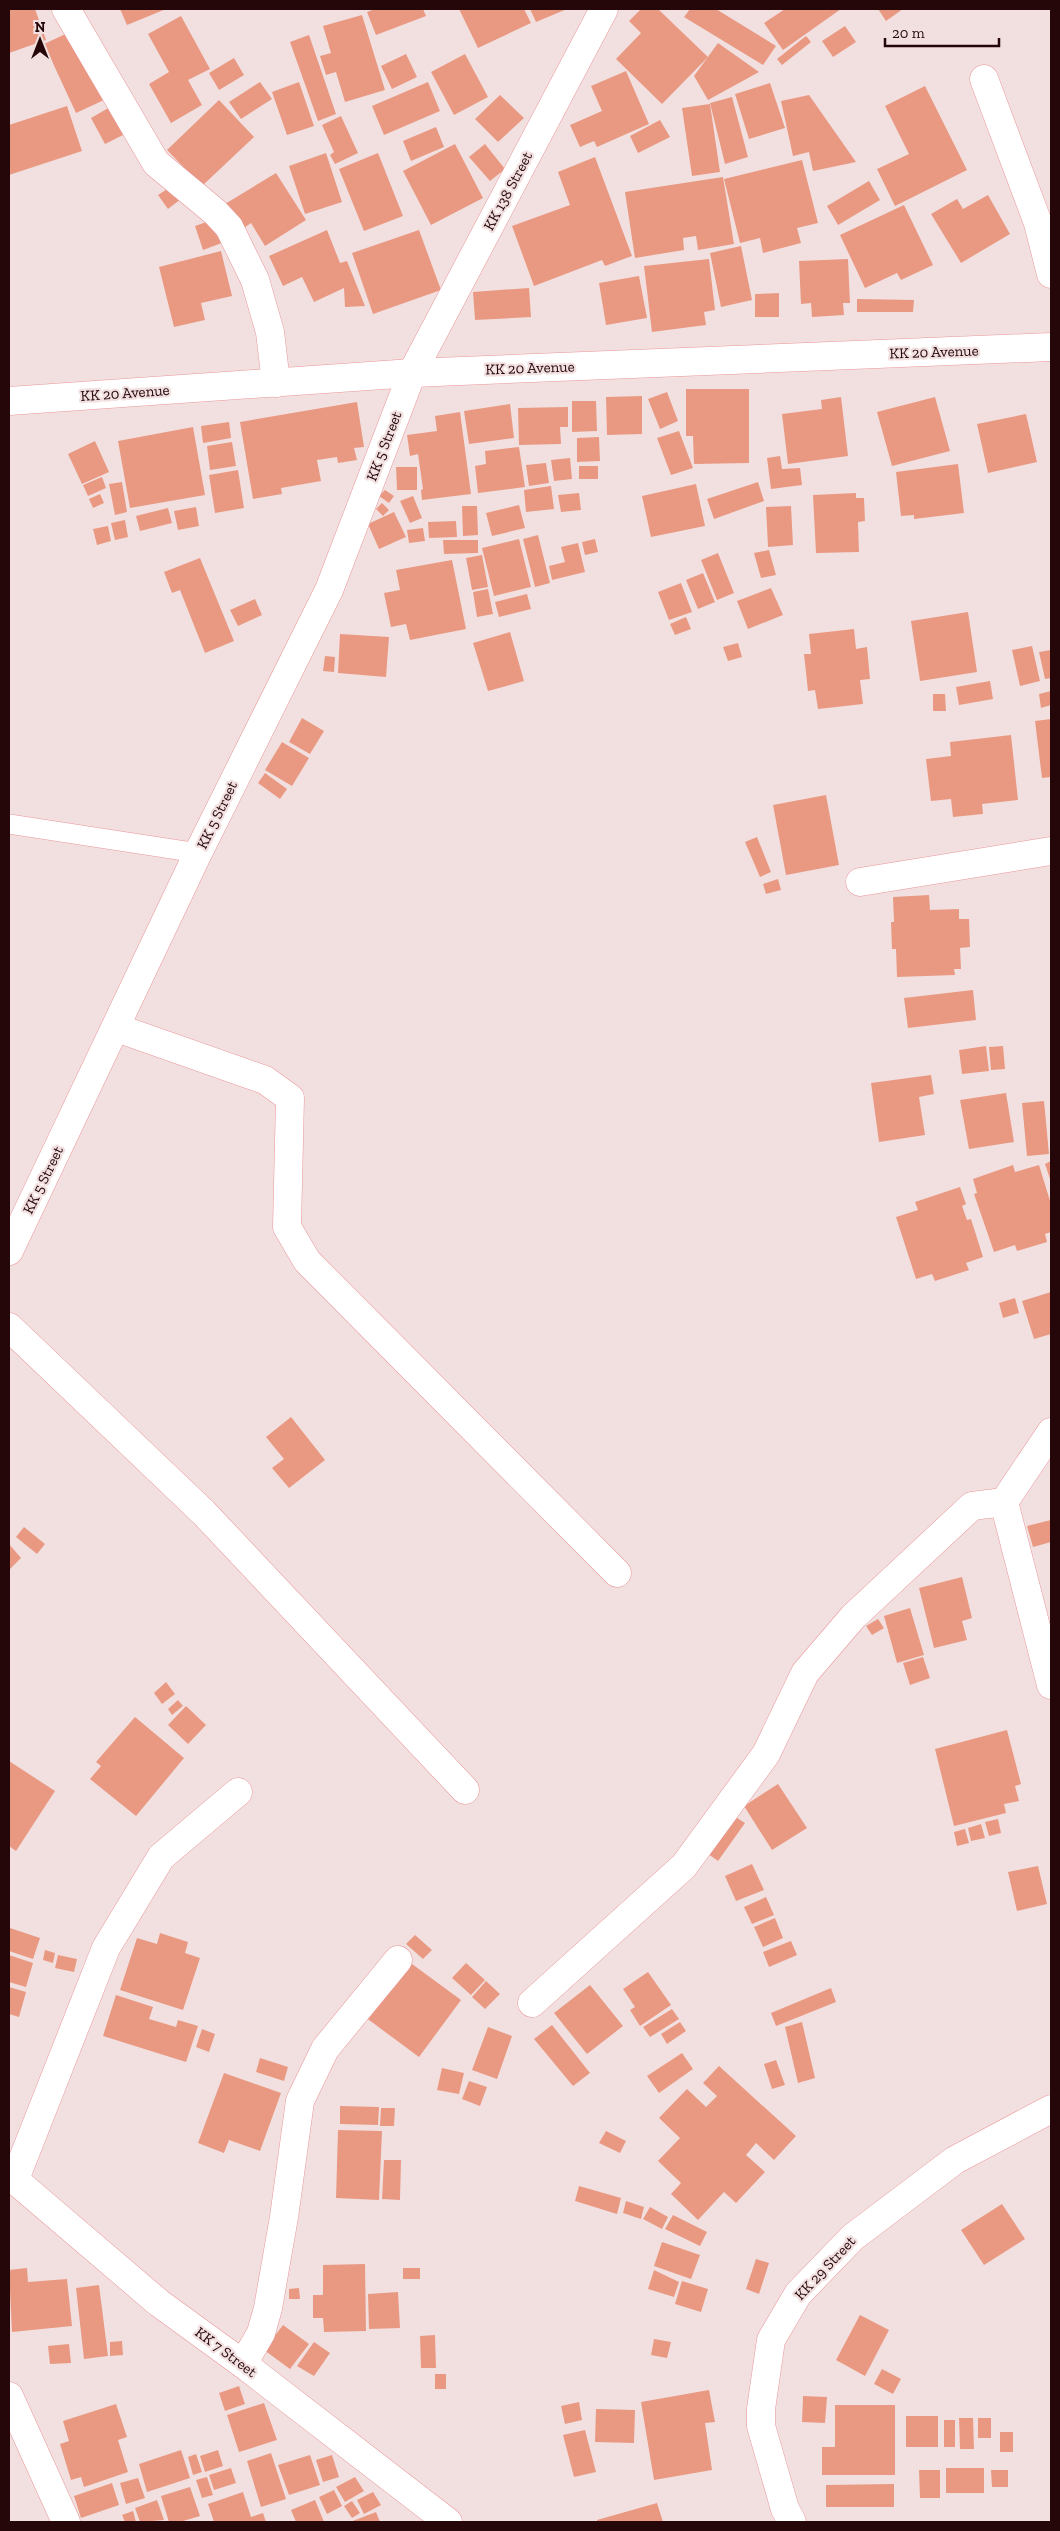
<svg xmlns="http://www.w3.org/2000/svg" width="1060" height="2531" viewBox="0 0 1060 2531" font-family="'Zilla Slab',serif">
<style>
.building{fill:#e99982}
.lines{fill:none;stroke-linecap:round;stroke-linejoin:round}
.service-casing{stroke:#ea9699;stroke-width:20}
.minor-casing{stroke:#ea9699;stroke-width:29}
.secondary-casing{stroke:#ea9699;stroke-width:29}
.service{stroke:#fff;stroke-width:19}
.minor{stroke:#fff;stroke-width:28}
.secondary{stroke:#fff;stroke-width:28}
.labels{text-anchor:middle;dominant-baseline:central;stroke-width:4.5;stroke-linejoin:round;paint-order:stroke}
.street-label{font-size:15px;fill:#25070a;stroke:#f2e0e0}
</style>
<rect width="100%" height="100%" fill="#f2e0e0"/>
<g class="building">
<path d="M9,9H35L46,40L9,53Z"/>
<path d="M120,9H166L127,25Z"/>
<path d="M375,9H423L426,16L376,35L367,12Z"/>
<path d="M459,9H524L531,23L478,48Z"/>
<path d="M530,9H567L536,22Z"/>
<path d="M641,9H658L708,57L662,104L616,59L641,33L629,21Z"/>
<path d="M690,9H716L776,46L763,65L684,17Z"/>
<path d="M785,9H841L783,50L764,23Z"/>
<path d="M878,9H903L886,21Z"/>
<path d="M362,15L385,90L345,102L336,72L326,75L320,56L331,53L323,26Z"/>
<path d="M181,16L210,69L188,80L202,105L171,123L149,84L169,72L148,34Z"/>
<path d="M845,26L856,42L833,57L822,41Z"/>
<path d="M72,31L104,100L76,113L44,44Z"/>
<path d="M309,35L336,114L318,121L290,42Z"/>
<path d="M806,36L811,42L782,65L777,59Z"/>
<path d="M718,43L759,72L708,100L694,76Z"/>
<path d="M406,54L417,77L392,89L381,66Z"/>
<path d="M465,54L488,97L454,115L431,72Z"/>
<path d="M234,58L244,75L219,90L209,73Z"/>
<path d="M626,71L649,124L597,147L594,141L580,147L570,125L602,111L591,86Z"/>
<path d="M260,82L272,99L241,119L229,102Z"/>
<path d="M299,82L314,126L287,135L272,92Z"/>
<path d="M428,82L440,111L384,135L372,106Z"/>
<path d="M770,83L785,128L749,139L735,94Z"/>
<path d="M925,86L967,170L895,206L877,169L909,154L885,106Z"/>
<path d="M500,95L524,118L498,142L475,119Z"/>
<path d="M809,95L856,162L813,171L809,152L793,156L781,101Z"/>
<path d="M732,97L748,157L725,164L710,103Z"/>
<path d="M219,100L254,137L202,186L167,150Z"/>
<path d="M710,104L720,172L692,176L682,108Z"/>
<path d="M67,106L82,151L9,175V125Z"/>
<path d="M110,107L125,134L105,144L91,118Z"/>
<path d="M341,116L358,153L335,164L330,155L334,152L322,125Z"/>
<path d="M660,120L670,137L638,153L630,136Z"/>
<path d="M436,127L444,147L411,161L403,141Z"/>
<path d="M455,144L483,198L431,225L403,171Z"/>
<path d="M485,144L505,169L490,181L469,157Z"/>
<path d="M326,153L342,202L305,214L289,166Z"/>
<path d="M378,153L403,216L364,231L339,169Z"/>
<path d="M595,157L632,256L605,266L602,260L534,286L512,226L570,205L558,172Z"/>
<path d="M802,160L818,223L797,228L801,243L763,253L760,238L740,243L724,179Z"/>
<path d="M276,173L306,220L265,246L251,223L241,230L225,204Z"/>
<path d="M723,177L734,244L698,250L696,236L683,238L684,250L635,258L625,192Z"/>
<path d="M869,181L880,200L838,225L827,206Z"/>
<path d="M172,186L181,199L168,209L158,195Z"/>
<path d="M988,195L1010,234L961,263L931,214L957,199L963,209Z"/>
<path d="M904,205L933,265L901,280L897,273L865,288L840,235Z"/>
<path d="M218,218L227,241L203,250L195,226Z"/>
<path d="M327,230L340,263L347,261L365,306L345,307L344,288L314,302L302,277L283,286L269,256Z"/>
<path d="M419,230L441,290L373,314L352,253Z"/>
<path d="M741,246L752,300L721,307L710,253Z"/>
<path d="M221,251L232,296L201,303L205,320L174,327L159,267Z"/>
<path d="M709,259L715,310L704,312L706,325L652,332L644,266Z"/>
<path d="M848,259L850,303H843L844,315L812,317L811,303L801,304L799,261Z"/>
<path d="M639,276L647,318L606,325L599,283Z"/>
<path d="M529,288L531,317L475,320L473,292Z"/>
<path d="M779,293V317H755V294Z"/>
<path d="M857,299L914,300L913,312H857Z"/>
<path d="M686,389H749V463L694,464L693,436H686Z"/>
<path d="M667,392L678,421L660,429L648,399Z"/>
<path d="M642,396V434L607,435L606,397Z"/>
<path d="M841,397L848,456L788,464L782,414L822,409L821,400Z"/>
<path d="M935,397L950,451L892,466L877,412Z"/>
<path d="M572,401H596L597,431L572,432Z"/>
<path d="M357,402L364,447L354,448L357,460L338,463L337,457L317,460L321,481L281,488L282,494L253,499L240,422Z"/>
<path d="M510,404L514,438L469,444L464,411Z"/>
<path d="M568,407V427H560L561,444L519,445L518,408Z"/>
<path d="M460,412L471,494L422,500L421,490L423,489L418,454L410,456L407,435L437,431L435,416Z"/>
<path d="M1026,414L1037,462L988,473L977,424Z"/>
<path d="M229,422L231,438L203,443L201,426Z"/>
<path d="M193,427L205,495L130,508L118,441Z"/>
<path d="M679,431L693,468L671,475L657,438Z"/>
<path d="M599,437L600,461L577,462V438Z"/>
<path d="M95,441L109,472L82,484L68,454Z"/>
<path d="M232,442L236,466L210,470L207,446Z"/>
<path d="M519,447L525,487L478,493L475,466L486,464L485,451Z"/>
<path d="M780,456L782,469L800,468L802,485L771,489L767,458Z"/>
<path d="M570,458L572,479L554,481L551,460Z"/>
<path d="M546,463L549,483L529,486L526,465Z"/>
<path d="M958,464L964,513L914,519V515L901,516L896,472Z"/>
<rect x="579" y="466" width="19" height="13"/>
<path d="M396,467H417V490H397Z"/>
<path d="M238,470L244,508L215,513L209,475Z"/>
<path d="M102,477L106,488L88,496L83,485Z"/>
<path d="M122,482L127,512L115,515L109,484Z"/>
<path d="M758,482L764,501L714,519L707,499Z"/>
<path d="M696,484L705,526L651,537L642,496Z"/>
<path d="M551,486L554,509L526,512L524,490Z"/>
<path d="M385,490L394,496L389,503L379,496Z"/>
<path d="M579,493L581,510L561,512L558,495Z"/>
<path d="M856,493V498H864L865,521L858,522L859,552L816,553L813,495Z"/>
<path d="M100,494L104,503L93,508L89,499Z"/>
<path d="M413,496L422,518L410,523L400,501Z"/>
<path d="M382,503L389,510L383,516L376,509Z"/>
<path d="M519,505L525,528L492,536L486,513Z"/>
<path d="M462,506H477L478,535L463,536Z"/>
<path d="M791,506L793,545L768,547L766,507Z"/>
<path d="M196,507L199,526L178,530L174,511Z"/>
<path d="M168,508L172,523L140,531L136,516Z"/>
<path d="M394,512L406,537L379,549L368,524Z"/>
<path d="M125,520L128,537L115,540L111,523Z"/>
<path d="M456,521L457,537L429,538L428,522Z"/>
<path d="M108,526L111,541L97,545L93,529Z"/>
<path d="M423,528L425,541L409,543L407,530Z"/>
<path d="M538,535L550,583L535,587L523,539Z"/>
<path d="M519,539L531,587L494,596L482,548Z"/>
<path d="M595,539L598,552L585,555L582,542Z"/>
<path d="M443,540H478V553L444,554Z"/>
<path d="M578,543L585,572L552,580L549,566L565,562L561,547Z"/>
<path d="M769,550L776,575L761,578L754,553Z"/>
<path d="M718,553L734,593L717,600L701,560Z"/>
<path d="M482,555L488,587L472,590L466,558Z"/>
<path d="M200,558L234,641L205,653L180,590L172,593L164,572Z"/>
<path d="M452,560L466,629L410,640L406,624L391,627L384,593L400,590L396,570Z"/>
<path d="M703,573L715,602L698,609L686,580Z"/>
<path d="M681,583L692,612L669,620L658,592Z"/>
<path d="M771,588L783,615L748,629L737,601Z"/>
<path d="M488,589L493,614L477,617L473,592Z"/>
<path d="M527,594L531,609L499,617L495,602Z"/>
<path d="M255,599L262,615L238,626L230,610Z"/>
<path d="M968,612L977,672L920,681L911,621Z"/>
<path d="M686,617L691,629L675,635L670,624Z"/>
<path d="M854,629L856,649L867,647L870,679L860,680L863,704L818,709L815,690L808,691L804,654H811L809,634Z"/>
<path d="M510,632L524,681L488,691L473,643Z"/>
<path d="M340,634L389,637L386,677L338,673Z"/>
<path d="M738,643L742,657L728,661L723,647Z"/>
<path d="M1032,646L1040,681L1020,686L1012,650Z"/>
<path d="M1051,650V678L1045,679L1039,652Z"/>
<path d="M325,656L335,657L334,672L323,671Z"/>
<path d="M990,681L993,699L959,705L956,687Z"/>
<path d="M1051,691V705L1041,708L1039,694Z"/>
<path d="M933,694H945L946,711H933Z"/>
<path d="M302,718L324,731L310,754L289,742Z"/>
<path d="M1051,719V777L1042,778L1035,721Z"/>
<path d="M1011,735L1018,800L982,804L983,814L953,817L951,799L931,801L926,759L951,756L950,742Z"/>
<path d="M282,742L309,758L292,786L265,770Z"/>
<path d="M265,773L287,789L280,799L258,783Z"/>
<path d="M826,795L839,865L786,875L773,805Z"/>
<path d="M757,837L771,872L760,877L745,842Z"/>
<path d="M778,879L781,890L766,894L763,884Z"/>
<path d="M929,895L930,910L959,909V919H969L970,947L960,948L961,969H954L955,975L897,977L896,949H892L891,922H894L893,897Z"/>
<path d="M973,990L976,1020L908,1028L904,998Z"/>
<path d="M986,1046L989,1071L962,1074L959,1050Z"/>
<path d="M1003,1046L1005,1069L991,1070L989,1047Z"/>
<path d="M931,1075L934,1094L919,1097L925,1135L879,1142L871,1083Z"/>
<path d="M1006,1093L1014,1142L969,1149L960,1100Z"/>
<path d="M1044,1101L1049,1154L1027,1156L1022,1103Z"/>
<path d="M1051,1161V1182L1045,1164Z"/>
<path d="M1013,1165L1015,1172L1039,1165L1051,1204V1232L1045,1234L1047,1242L1017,1251L1015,1245L994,1252L974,1194L977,1193L973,1179Z"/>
<path d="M960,1187L966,1204L962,1206L967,1220L971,1219L983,1257L966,1263L969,1270L935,1281L932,1274L916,1279L896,1217L918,1210L915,1202Z"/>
<path d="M1051,1292V1334L1034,1339L1022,1301Z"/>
<path d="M1015,1298L1019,1313L1003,1318L999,1303Z"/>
<path d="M291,1417L325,1460L289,1488L272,1468L284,1459L266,1437Z"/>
<path d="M1051,1520V1542L1033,1547L1027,1526Z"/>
<path d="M24,1527L45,1544L37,1554L16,1537Z"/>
<path d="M9,1544L21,1558L9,1570Z"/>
<path d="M962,1577L972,1618L962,1621L967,1640L934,1648L919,1588Z"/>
<path d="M910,1608L924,1655L897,1663L884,1616Z"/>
<path d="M878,1619L884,1628L872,1635L866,1626Z"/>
<path d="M923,1657L930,1678L910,1685L903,1663Z"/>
<path d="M166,1682L175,1694L162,1704L154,1693Z"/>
<path d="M178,1700L183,1706L172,1715L168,1709Z"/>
<path d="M186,1706L206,1725L188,1744L168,1725Z"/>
<path d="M135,1717L184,1758L136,1816L90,1779L101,1766L96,1762Z"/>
<path d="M1007,1730L1021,1784L1015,1786L1019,1801L1004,1804L1006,1813L954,1826L935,1749Z"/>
<path d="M9,1761L55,1791L16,1851L9,1846Z"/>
<path d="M778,1784L807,1828L772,1850L744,1806Z"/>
<path d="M731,1814L745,1823L718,1861L704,1851Z"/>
<path d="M998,1819L1001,1833L989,1836L985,1822Z"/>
<path d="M981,1824L985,1838L971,1841L968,1828Z"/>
<path d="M965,1829L969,1843L957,1846L954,1832Z"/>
<path d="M752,1864L764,1890L736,1901L725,1876Z"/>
<path d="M1038,1866L1047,1904L1017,1911L1008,1872Z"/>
<path d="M766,1897L774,1915L752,1924L744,1907Z"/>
<path d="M775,1918L783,1938L763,1947L754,1927Z"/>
<path d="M10,1928L40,1938L33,1959L9,1951Z"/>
<path d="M160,1933L188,1942L185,1953L200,1958L183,2010L120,1990L137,1938L157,1944Z"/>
<path d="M415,1935L432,1950L423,1959L406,1944Z"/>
<path d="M791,1941L797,1955L769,1967L763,1952Z"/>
<path d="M45,1950L55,1953L53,1963L43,1960Z"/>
<path d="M9,1955L33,1963L26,1987L9,1982Z"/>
<path d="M58,1955L77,1959L74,1972L55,1968Z"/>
<path d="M466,1963L485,1980L471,1995L452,1978Z"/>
<path d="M412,1964L461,2000L419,2057L365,2017L389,1985L394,1988Z"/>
<path d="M648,1972L671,2005L640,2026L630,2010L635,2007L623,1989Z"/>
<path d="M486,1981L500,1994L485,2009L472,1997Z"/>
<path d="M590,1985L623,2026L587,2054L554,2013Z"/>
<path d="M9,1987L26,1992L19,2017L9,2014Z"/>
<path d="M831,1988L836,2002L776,2026L771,2013Z"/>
<path d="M116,1995L153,2007L149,2019L176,2027L178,2020L198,2026L186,2062L103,2036Z"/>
<path d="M672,2009L679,2019L650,2037L643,2027Z"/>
<path d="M680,2022L686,2031L667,2044L661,2034Z"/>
<path d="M802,2022L815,2078L798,2083L785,2027Z"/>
<path d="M552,2025L590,2073L573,2086L534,2039Z"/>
<path d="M488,2027L512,2036L497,2079L472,2070Z"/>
<path d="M202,2029L215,2034L209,2052L196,2047Z"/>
<path d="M682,2053L693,2069L659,2093L647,2076Z"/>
<path d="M260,2058L288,2067L284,2081L256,2072Z"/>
<path d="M776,2060L785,2085L772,2089L764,2064Z"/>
<path d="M719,2066L796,2136L774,2160L756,2143L746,2155L765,2172L736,2203L724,2192L698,2220L671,2194L681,2183L658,2161L680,2138L659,2118L687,2089L706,2107L717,2096L703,2083Z"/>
<path d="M442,2068L464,2073L459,2094L437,2090Z"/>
<path d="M224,2073L281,2093L260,2151L229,2140L224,2153L198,2143Z"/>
<path d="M469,2081L487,2087L480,2106L462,2099Z"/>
<path d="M340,2106L379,2107L378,2125L340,2124Z"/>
<path d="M381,2108H395L394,2126H380Z"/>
<path d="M338,2130L382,2131L379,2200L336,2198Z"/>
<path d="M606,2131L626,2141L620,2153L599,2143Z"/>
<path d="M384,2160H401L400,2200L382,2199Z"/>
<path d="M579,2186L621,2198L617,2214L575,2201Z"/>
<path d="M626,2201L644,2207L641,2219L623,2213Z"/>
<path d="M1002,2204L1025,2239L984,2265L961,2230Z"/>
<path d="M650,2207L668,2217L662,2229L643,2219Z"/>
<path d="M673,2215L707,2232L700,2246L665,2229Z"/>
<path d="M662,2242L700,2255L691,2279L654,2266Z"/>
<path d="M756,2259L769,2263L759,2294L746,2289Z"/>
<path d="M365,2264L366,2331L324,2332L323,2318H313V2295H323V2265Z"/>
<path d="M27,2268L28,2282L67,2279L72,2326L12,2332L9,2270Z"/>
<rect x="403" y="2268" width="17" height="11"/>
<path d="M654,2270L679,2282L674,2297L648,2289Z"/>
<path d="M682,2281L708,2289L701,2312L675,2304Z"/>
<path d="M99,2285L108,2356L84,2359L76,2288Z"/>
<path d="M299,2288L300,2299H289V2289Z"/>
<path d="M398,2292L400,2328L369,2329L368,2294Z"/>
<path d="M860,2315L889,2330L865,2376L836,2360Z"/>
<path d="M283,2325L309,2344L290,2369L264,2350Z"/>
<path d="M435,2335L436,2368H421L420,2336Z"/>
<path d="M654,2339L671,2342L667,2358L651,2355Z"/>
<path d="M122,2341L123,2355L110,2356V2342Z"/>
<path d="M314,2342L330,2353L314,2376L297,2366Z"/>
<path d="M69,2344L71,2363L50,2364L48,2346Z"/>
<path d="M882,2369L901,2379L893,2394L874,2384Z"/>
<rect x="435" y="2374" width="11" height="15"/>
<path d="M239,2386L245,2404L225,2411L219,2393Z"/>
<path d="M709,2390L715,2422L705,2423L712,2470L654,2480L641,2402Z"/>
<path d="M803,2396L827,2397L825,2423L802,2422Z"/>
<path d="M579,2402L582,2420L565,2424L561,2406Z"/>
<path d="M264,2403L277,2440L239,2452L227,2415Z"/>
<path d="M116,2404L127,2437L118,2440L128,2472L84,2487L81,2477L71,2480L60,2444L69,2441L63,2421Z"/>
<path d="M835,2405H895V2475H822V2447H835Z"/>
<path d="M596,2409L635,2410L634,2443L595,2442Z"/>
<rect x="906" y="2416" width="32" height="31"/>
<path d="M959,2418H973L974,2449H960Z"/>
<rect x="978" y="2418" width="13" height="20"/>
<rect x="944" y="2420" width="11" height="27"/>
<path d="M585,2430L596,2472L574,2477L563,2435Z"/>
<rect x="1000" y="2432" width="13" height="20"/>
<path d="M181,2450L190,2478L147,2492L139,2464Z"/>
<path d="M218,2450L223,2466L205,2472L200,2456Z"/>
<path d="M271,2453L286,2499L261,2507L247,2461Z"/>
<path d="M196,2454L202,2472L193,2475L188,2457Z"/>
<path d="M310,2455L320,2485L289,2495L278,2465Z"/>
<path d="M332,2455L339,2477L323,2482L316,2460Z"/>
<path d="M231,2468L236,2483L214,2490L209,2475Z"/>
<rect x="946" y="2468" width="38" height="25"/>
<path d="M919,2470H940V2498H920Z"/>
<path d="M991,2470H1008V2487H992Z"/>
<path d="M207,2477L213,2495L202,2498L196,2480Z"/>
<path d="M355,2477L364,2491L345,2502L336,2487Z"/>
<path d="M138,2478L145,2498L126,2504L120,2483Z"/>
<path d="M112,2483L119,2505L81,2518L74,2496Z"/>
<path d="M894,2484V2507H826V2485Z"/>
<path d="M190,2487L200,2516L180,2522H169L161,2496Z"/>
<path d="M334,2490L342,2506L327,2514L319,2497Z"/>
<path d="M243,2492L251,2517L263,2513L266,2522H214L208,2504Z"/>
<path d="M373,2492L381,2505L364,2514L357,2500Z"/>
<path d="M157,2500L164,2520L140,2522L135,2508Z"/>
<path d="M315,2500L324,2522H296L291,2510Z"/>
<path d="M352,2501L360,2513L352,2518L344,2506Z"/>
<path d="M657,2503L663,2522H597V2520Z"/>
<path d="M133,2511L136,2522H125L122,2515Z"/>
<path d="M376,2512L380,2522H350Z"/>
</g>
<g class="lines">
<g class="service-casing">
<path id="service" d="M9,824L198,853"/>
</g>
<g class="minor-casing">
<g id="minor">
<path d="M66,9L156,163L215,212L229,227L255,280L270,332L276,383"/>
<path d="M984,79L1038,223L1051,274"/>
<path d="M860,882L1051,851"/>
<path d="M117,1028L265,1080L290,1098L287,1227L307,1261L617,1573"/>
<path d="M9,1251L198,853L329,590L412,373L604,9"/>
<path d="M9,1327L204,1513L465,1790"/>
<path d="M1004,1502L1051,1685"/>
<path d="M532,2003L684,1866L766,1754L805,1673L853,1617L972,1506L1004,1502L1051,1432"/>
<path d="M9,2175L159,2303L243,2364L448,2522"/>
<path d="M15,2179L106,1948L161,1857L238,1792"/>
<path d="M243,2364L261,2333L268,2308L284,2217L300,2101L325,2049L398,1960"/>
<path d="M9,2396L66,2522"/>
<path d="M792,2522L785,2509L761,2426V2409L771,2340L798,2294L853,2237L955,2160L1051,2109"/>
</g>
</g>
<g class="secondary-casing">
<path id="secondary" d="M9,401L412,373L1051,347"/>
</g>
<use href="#service" class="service"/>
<use href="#minor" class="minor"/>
<use href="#secondary" class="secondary"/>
</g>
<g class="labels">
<g class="street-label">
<text transform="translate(508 191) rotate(-62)">KK 138 Street</text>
<text transform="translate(934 352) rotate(-2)">KK 20 Avenue</text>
<text transform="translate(530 368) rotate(-2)">KK 20 Avenue</text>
<text transform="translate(125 393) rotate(-4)">KK 20 Avenue</text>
<text transform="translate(384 446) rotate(-69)">KK 5 Street</text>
<text transform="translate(217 815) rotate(-64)">KK 5 Street</text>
<text transform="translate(43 1180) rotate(-64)">KK 5 Street</text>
<text transform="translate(825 2268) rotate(-47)">KK 29 Street</text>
<text transform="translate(226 2352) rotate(37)">KK 7 Street</text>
</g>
</g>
<rect width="1060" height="2531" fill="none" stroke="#25070a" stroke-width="20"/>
<g transform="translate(40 40)" stroke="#f2e0e0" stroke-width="4" paint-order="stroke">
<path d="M0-4L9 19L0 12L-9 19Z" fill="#25070a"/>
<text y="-8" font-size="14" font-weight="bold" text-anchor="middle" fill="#25070a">N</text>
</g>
<path d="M885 38v8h114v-8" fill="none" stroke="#25070a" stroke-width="2.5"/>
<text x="892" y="38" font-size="15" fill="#25070a" stroke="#f2e0e0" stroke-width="4" paint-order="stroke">20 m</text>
</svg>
